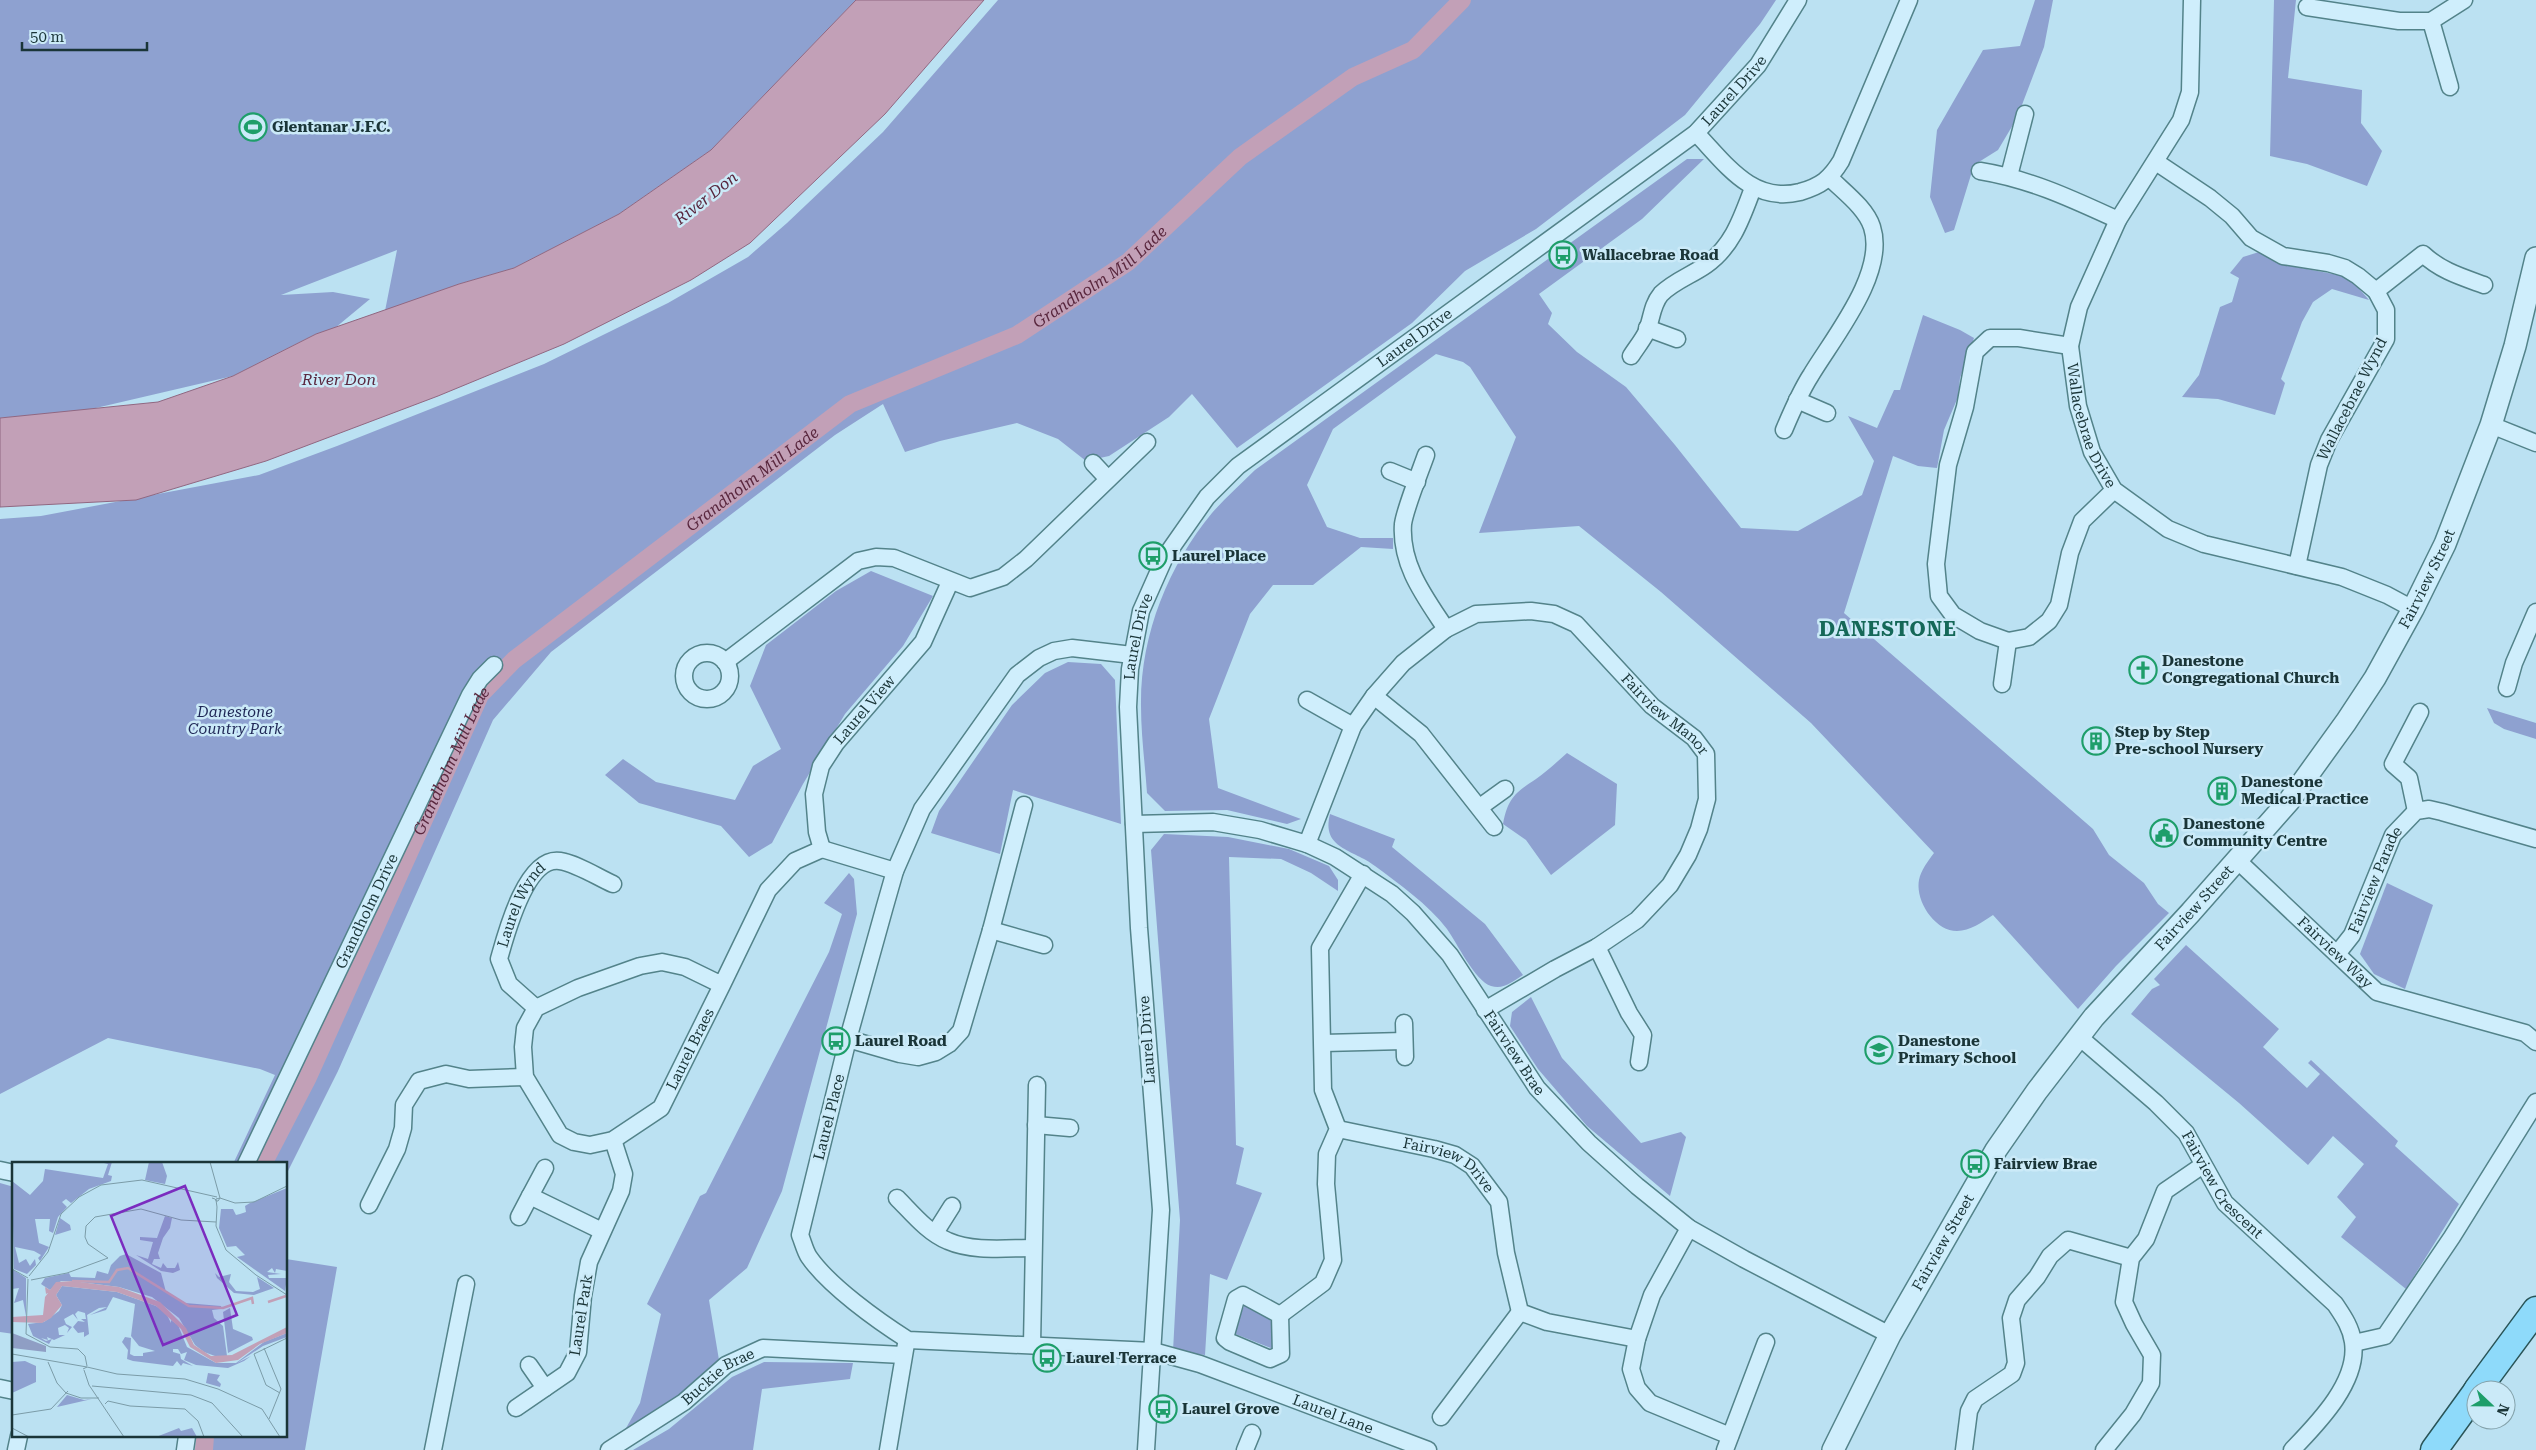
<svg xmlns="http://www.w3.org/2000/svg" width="2536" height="1450" viewBox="0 0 2536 1450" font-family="'Roboto Serif',serif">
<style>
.green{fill:#8ea1d0}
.water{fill:#c2a0b7;stroke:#906781}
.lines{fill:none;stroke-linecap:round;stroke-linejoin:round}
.canal{stroke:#c2a0b7;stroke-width:18}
.minor-casing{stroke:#53838a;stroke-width:19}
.tertiary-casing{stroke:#53838a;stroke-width:24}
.primary-casing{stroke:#295457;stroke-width:29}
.minor{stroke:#cfeefc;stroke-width:16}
.tertiary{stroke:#cfeefc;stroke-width:21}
.primary{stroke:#8edafa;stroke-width:26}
.labels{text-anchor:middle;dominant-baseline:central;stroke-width:5;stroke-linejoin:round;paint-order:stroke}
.street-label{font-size:15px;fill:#1a3538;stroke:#cbeaf8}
.poi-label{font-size:15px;font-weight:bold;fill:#1a3538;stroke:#cbeaf8;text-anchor:start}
.park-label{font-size:15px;font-style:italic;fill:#1f2756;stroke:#cbeaf8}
.water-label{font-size:16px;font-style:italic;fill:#59273e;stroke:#cbeaf8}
.district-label{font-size:20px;font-weight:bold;letter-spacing:1px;fill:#156858;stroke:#cbeaf8}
.inset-river{fill:none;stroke:#c2a0b7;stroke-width:2.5}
.inset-road{fill:none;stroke:#7b9ca8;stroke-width:1}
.view{fill:#7b2cbf;fill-opacity:0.15;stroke:#7b2cbf;stroke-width:2.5}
.inset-edge{fill:none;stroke:#1a3538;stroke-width:2.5}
</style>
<rect width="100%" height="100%" fill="#bbe1f2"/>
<g class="green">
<path d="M0,0H856L711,150L619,214L514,268L459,284L385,311L397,250L281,295L333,292L370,299L335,328L316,334L233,376L83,411L0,418Z"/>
<path d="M998,0H1776L1760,24L1685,115L1536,229L1465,271L1412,323L1237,448L1192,394L1169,417L1109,456L1086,461L1058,439L1017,423L940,441L905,452L883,404L835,435L551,652L493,720L338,1071L286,1175V1164H233L275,1075L260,1069L108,1038L0,1094V519L41,516L259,475L337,446L544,364L668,303L748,257L787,223L883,132Z"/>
<path d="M2035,0H2053L2044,47L2017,118L1998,150L1974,165L1954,230L1945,233L1930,197L1937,130L1983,50L2020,46Z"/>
<path d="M2274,0H2296L2288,78L2362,90L2361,123L2382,151L2367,186L2307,164L2270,156Z"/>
<path d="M1687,159H1704L1642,219L1539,294L1552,313L1548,324L1577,352L1626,387L1675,445L1741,528L1798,531L1862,495L1874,461L1848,416L1877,428L1894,390H1900L1923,315L1960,330L1974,338L1960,378L1958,397L1944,430L1937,468L1918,466L1893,456L1844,613L2093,829L2109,855L2144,883L2158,904L2169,913L2116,966L2078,1009L1993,915C1982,922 1970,931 1957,931C1935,931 1915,901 1919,880C1921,870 1928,861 1934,853L1811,723L1661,592L1579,526L1479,533L1516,437L1470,367L1463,362L1436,354L1333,429L1307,485L1327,527L1360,538H1393V549L1361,547L1313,585H1273L1250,614L1209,719L1218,788L1301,819L1287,824L1227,810L1165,811L1147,793C1145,764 1141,735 1141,706C1140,636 1168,566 1212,513C1225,498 1241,484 1255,470Z"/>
<path d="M2259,252L2296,267L2349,277L2369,300L2332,289L2313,302L2302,322L2281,379L2285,383L2275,415L2218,399L2182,397L2199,375L2220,307L2232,302L2239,278L2230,273L2243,257Z"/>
<path d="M871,571L933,596L903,646L845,714L803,784L772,843L749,857L721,826L639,803L605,775L623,759L656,782L735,800L753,766L781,749L750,686L766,645L836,591Z"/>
<path d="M1068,662L1101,664L1115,680L1121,824L1013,790L1000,854L931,833L939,811L1012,705L1045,673Z"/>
<path d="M2487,708L2536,723V739L2504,729L2494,723Z"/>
<path d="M1567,753L1617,784L1615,825L1551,875L1526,840L1503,824C1508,798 1515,793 1536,779C1547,771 1557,762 1567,753Z"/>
<path d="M1330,814L1395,839L1392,847L1485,924L1523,975C1513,981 1504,990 1491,986C1475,981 1457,943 1447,929C1428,904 1399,884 1375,866C1353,849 1321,849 1330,814Z"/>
<path d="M1164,834L1228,837L1289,849L1329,866L1338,880V891L1311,873L1281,859L1229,857L1236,1145L1244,1148L1236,1184L1262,1193L1227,1280L1210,1274L1205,1355L1173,1351L1180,1220L1151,850Z"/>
<path d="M849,873L854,879L857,914L782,1191L747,1268L709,1300L719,1360L679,1397L625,1430L640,1403L661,1314L647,1304L700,1196L706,1193L829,952L842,914L824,903Z"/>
<path d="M2387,883L2433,905L2405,989L2374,974L2360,954Z"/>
<path d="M2186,945L2279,1029L2263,1047L2307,1088L2320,1074L2308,1063L2311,1060L2398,1141L2395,1146L2459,1204L2406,1289L2341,1237L2356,1217L2337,1197L2364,1164L2333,1136L2308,1165L2239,1103L2131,1014L2152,989L2160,985L2154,979Z"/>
<path d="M1531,997L1562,1058L1641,1143L1681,1132L1686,1137L1670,1196L1587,1126L1538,1069L1510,1026L1512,1012Z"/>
<path d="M0,1183L14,1187V1334L0,1332Z"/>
<path d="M286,1259L337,1267L305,1450H209L210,1436H286Z"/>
<path d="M1250,1305C1274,1320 1275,1321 1276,1350L1233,1333L1244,1306Z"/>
<path d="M764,1362L853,1363L850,1379L762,1389L753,1450H633L669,1429L732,1377Z"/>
</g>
<path class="water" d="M856,0H984L885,114L750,243L691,280L564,344L438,396L266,461L136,500L0,507V418L158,402L233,376L316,334L459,284L514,268L619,214L711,150Z"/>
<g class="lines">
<g class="canal">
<path id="s1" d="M263,1164L308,1077L480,695L514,660L850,404L1017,335L1128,262L1240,157L1353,77L1413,50L1462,0"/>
<path d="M204,1450L205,1436"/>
</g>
<g class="minor-casing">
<g id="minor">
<path id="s2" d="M2192,0L2190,92L2181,120L2118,220L2079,307L2070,346L2078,406L2092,452L2114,490L2168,529L2204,544L2342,577L2387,595L2413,609"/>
<path d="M2307,7L2399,21H2431L2464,0"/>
<path d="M2431,21L2450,87"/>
<path d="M1696,133C1726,164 1752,204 1800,192C1821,186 1830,179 1841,161L1909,0"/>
<path d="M2156,162L2210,198L2232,216L2251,238L2283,256L2328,263L2345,268L2358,276L2376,291L2386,310V339L2329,440L2319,465L2297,566"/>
<path d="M1980,171C2030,179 2072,199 2118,220"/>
<path d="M2009,176L2025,114"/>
<path d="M2376,291L2423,254C2441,271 2462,277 2484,285"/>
<path d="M1647,328L1677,339"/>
<path d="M2070,346L2019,338H1990L1975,352L1965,407L1948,465L1936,564L1939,596L1953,615L1980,631L2008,641L2029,637L2049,621L2059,605L2070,553L2082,521L2114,490"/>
<path d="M1631,356C1636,348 1642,341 1646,333C1652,320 1651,306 1661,294C1674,281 1692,275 1706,265C1733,246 1742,217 1753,188"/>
<path d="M1797,400L1827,413"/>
<path d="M2491,425L2536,443"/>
<path d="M1784,430C1792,411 1800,392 1811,375C1833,338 1887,273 1872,227C1866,208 1844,192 1830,178"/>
<path d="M1426,455C1420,472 1405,509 1403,524C1400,565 1425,597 1446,629"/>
<path d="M1093,463L1107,478"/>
<path d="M1390,471L1417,482"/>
<circle cx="707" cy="676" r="23"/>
<path id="s3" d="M1132,655L1072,648L1054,651L1039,658L1017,675L922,809L895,871L885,906L848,1039L800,1235C803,1242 805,1251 809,1257C829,1286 878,1321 908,1340L1153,1351L1200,1364L1428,1450"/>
<path d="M725,662L858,561L876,557L894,558L970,588L1003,577L1026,559L1147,442"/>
<path d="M2002,684L2008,641"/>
<path d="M2507,688L2514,663L2536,612"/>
<path d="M1374,696L1421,734L1494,827"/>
<path d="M1307,700L1353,726"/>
<path d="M1480,807L1505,789"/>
<path d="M2416,811L2409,778L2393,764L2420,712"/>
<path id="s4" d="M1134,824L1213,822L1260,830L1307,844L1335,857L1392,894L1413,913L1450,955L1537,1088L1589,1143L1637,1186L1689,1228L1744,1259L1890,1335"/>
<path id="s5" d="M1307,844L1353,726L1374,696L1403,663L1446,629L1476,614L1531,611L1554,614L1576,624L1652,706L1694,738L1706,754L1707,799L1699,829L1688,855L1670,885L1637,920L1597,947L1555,969L1485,1010"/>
<path id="s6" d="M822,849L817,832L814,794L821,766L836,743L923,642L950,582"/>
<path d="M822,849L895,871"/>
<path id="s7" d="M2237,860L2377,992L2525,1033L2536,1042"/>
<path d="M991,930L1044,945"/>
<path d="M1597,947L1629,1013L1643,1035L1639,1062"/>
<path id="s8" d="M2337,954L2352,935L2393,835L2416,811L2429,809L2442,812L2536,839"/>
<path id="s9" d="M722,985L685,967L662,962L640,966L578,988L536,1008L525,1028L523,1047L525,1077L560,1135L574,1142L590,1145L613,1140L661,1108L722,985L768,890L795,861L822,849"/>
<path id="s10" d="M536,1008L509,984L499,959C506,934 526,856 560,861C578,864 597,877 613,884"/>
<path d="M1404,1023L1405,1057"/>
<path id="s11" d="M2078,1036L2156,1103L2186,1133L2225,1203L2335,1304C2343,1316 2351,1327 2353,1342C2359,1382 2317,1424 2292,1450"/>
<path d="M848,1039L900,1054L918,1057L936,1052L949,1044L961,1031L991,930L1024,805"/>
<path d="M1323,1043L1404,1041"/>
<path d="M1036,1125L1070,1128"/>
<path id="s12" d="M1338,1129L1434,1149L1455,1155L1472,1166L1499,1202L1506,1253L1520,1312L1547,1322L1637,1339"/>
<path id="s13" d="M246,1164L470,695L480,679L494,665"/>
<path d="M545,1168L530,1196L602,1231"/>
<path d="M0,1170L14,1173"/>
<path d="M897,1198C912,1213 928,1233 948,1241C973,1252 1006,1248 1033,1248"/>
<path d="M369,1205L397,1149L403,1128L404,1105L419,1081L446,1074L469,1079L525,1077"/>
<path d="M519,1217L530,1196"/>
<path d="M1689,1228L1652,1295L1637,1339L1631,1369L1637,1388L1650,1403L1730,1436"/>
<path d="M935,1233L952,1206"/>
<path d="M1243,1295L1280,1315L1281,1354L1270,1359L1230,1342L1225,1338L1236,1299Z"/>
<path d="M1280,1315L1323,1283L1333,1260L1326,1184L1327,1154L1338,1129L1323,1090L1320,948L1363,874"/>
<path d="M2354,1343L2385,1336L2452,1237L2536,1102"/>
<path d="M1032,1345L1037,1085"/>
<path d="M529,1365L545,1388"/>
<path d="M0,1388L14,1391"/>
<path d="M516,1408L567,1373L578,1352L583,1296L589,1262L621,1191L624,1174L613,1140"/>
<path d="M1441,1417L1520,1312"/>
<path d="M16,1450L19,1436"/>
<path d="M185,1450L187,1436"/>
<path d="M433,1450L466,1284"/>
<path id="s14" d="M609,1450L684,1402L726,1365L763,1348L903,1355"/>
<path d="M888,1450L906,1344"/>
<path id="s15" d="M1146,1450L1161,1210L1139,928L1128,707L1130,669L1141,611L1165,557L1207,497L1238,466L1696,133L1758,65L1798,0"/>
<path d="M1245,1450L1252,1433"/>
<path d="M1725,1450L1766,1342"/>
<path d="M1964,1450L1969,1411L1975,1399L2012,1374L2016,1363L2011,1318L2017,1300L2037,1277L2050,1256L2068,1240L2131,1258"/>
<path d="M2104,1450L2133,1414L2151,1383L2152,1355L2134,1324L2124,1302L2131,1258L2146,1239L2165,1191L2203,1165"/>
</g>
</g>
<g class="tertiary-casing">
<g id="tertiary">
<path id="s16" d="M1833,1450L1890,1335L1996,1150L2037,1091L2094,1017L2191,912L2289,801L2346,722L2375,678L2413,609L2445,544L2491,425L2515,346L2536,258"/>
</g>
</g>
<g class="primary-casing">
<g id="primary">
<path d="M2477,1390L2536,1310"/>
<path d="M2434,1450L2476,1392"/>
</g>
</g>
<use href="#minor" class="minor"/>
<use href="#tertiary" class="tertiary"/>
<use href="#primary" class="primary"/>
</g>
<defs>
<g id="stadium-ring" transform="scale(1.4375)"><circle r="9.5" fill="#cbeaf8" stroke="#1e9e6a" stroke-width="1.5"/><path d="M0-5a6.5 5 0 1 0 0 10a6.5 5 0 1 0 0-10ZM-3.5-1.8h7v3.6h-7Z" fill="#1e9e6a"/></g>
<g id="bus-ring" transform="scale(1.4375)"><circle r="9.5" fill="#cbeaf8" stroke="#1e9e6a" stroke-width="1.5"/><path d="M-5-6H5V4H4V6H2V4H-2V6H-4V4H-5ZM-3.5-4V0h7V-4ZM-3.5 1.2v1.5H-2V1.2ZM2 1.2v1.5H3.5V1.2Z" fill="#1e9e6a"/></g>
<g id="church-ring" transform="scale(1.4375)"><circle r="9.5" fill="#cbeaf8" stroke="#1e9e6a" stroke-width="1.5"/><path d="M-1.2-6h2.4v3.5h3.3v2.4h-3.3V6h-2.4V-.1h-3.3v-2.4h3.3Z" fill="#1e9e6a"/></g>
<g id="building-ring" transform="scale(1.4375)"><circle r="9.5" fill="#cbeaf8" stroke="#1e9e6a" stroke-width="1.5"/><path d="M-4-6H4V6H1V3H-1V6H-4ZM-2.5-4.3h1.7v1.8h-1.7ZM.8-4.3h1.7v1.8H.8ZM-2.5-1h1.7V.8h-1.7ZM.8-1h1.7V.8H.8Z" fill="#1e9e6a"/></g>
<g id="civic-ring" transform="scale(1.4375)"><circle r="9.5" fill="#cbeaf8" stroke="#1e9e6a" stroke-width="1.5"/><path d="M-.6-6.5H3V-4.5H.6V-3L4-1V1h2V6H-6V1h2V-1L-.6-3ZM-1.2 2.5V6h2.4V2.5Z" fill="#1e9e6a"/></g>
<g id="school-ring" transform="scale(1.4375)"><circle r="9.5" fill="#cbeaf8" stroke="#1e9e6a" stroke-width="1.5"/><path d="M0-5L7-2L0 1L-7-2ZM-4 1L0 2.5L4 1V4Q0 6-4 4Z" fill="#1e9e6a"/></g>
</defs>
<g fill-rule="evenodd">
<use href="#stadium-ring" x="253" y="127"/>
<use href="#bus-ring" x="1563" y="255"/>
<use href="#bus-ring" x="1153" y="556"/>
<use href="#church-ring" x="2143" y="670"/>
<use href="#building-ring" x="2096" y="741"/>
<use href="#building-ring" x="2222" y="791"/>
<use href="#civic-ring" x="2164" y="833"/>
<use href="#bus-ring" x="836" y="1041"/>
<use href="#school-ring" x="1879" y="1050"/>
<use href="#bus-ring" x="1975" y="1164"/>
<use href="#bus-ring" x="1047" y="1358"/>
<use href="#bus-ring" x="1163" y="1409"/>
</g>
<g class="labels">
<g class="street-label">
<text stroke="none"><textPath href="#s15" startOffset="1641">Laurel Drive</textPath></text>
<text stroke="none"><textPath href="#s15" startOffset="1236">Laurel Drive</textPath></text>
<text transform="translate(2352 399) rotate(-63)">Wallacebrae Wynd</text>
<text stroke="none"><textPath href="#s2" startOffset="458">Wallacebrae Drive</textPath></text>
<text stroke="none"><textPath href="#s16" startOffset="1060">Fairview Street</textPath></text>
<text stroke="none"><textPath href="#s15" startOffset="816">Laurel Drive</textPath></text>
<text stroke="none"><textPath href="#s6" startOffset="156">Laurel View</textPath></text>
<text stroke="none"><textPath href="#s5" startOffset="525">Fairview Manor</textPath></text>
<text stroke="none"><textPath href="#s8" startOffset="84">Fairview Parade</textPath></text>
<text stroke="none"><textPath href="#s16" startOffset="655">Fairview Street</textPath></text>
<text stroke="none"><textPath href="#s10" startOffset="122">Laurel Wynd</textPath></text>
<text stroke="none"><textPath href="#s13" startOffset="280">Grandholm Drive</textPath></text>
<text stroke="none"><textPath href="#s7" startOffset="135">Fairview Way</textPath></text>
<text transform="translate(1147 1040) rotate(-94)">Laurel Drive</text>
<text stroke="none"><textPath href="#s9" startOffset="518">Laurel Braes</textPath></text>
<text stroke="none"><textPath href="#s4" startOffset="476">Fairview Brae</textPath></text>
<text transform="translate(829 1117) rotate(-76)">Laurel Place</text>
<text stroke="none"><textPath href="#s12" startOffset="119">Fairview Drive</textPath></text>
<text stroke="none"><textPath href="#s11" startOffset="209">Fairview Crescent</textPath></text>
<text stroke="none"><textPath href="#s16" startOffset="235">Fairview Street</textPath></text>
<text transform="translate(581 1315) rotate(-81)">Laurel Park</text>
<text stroke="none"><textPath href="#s14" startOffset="132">Buckie Brae</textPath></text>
<text stroke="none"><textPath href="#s3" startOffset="1321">Laurel Lane</textPath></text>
</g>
<g class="poi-label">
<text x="272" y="127">Glentanar J.F.C.</text>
<text x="1582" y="255">Wallacebrae Road</text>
<text x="1172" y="556">Laurel Place</text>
<text x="2162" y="661">Danestone<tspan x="2162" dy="17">Congregational Church</tspan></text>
<text x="2115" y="732">Step by Step<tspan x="2115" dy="17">Pre-school Nursery</tspan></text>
<text x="2241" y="782">Danestone<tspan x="2241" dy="17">Medical Practice</tspan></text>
<text x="2183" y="824">Danestone<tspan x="2183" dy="17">Community Centre</tspan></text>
<text x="855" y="1041">Laurel Road</text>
<text x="1898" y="1041">Danestone<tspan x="1898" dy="17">Primary School</tspan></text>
<text x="1994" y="1164">Fairview Brae</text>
<text x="1066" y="1358">Laurel Terrace</text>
<text x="1182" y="1409">Laurel Grove</text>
</g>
<g class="park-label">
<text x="235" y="712">Danestone<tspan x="235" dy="17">Country Park</tspan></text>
</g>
<g class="water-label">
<text transform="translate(706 198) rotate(-38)">River Don</text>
<text stroke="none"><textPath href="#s1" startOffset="1270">Grandholm Mill Lade</textPath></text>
<text x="339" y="379">River Don</text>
<text stroke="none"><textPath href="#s1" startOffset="865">Grandholm Mill Lade</textPath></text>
<text stroke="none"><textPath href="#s1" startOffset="445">Grandholm Mill Lade</textPath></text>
</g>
<g class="district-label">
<text x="1888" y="629">DANESTONE</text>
</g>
</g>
<g transform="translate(12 1162)">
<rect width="275" height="275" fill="#bbe1f2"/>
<path d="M88,0H100L96,13L100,14L99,19L77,27L59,41L54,37L50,40L55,45L46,55L41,71L37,69L38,57H23L27,81L37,85L28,99L26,96L29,93L22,89L3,85L7,101L14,97L18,104L23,97L24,103L15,112L2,107L0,19L18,33L31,19L33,7L91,16L96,2ZM137,0H150L155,14L153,22L133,18ZM275,26V109L264,107L263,111L260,106L255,110L269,112L256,113L257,116H275L273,129L225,95L233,93L224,84L215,85L207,66L209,47H221L224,53L228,52L234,50L233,44L238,41ZM153,54L160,56L158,66L151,76L146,91L148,97H142L140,102L149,106L151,101L155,106H163L166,100L168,108L161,111L149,109L124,93L136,97L141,80L128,78V75L145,76ZM48,56L58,63L59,68L43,73ZM114,92L149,111L154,130L173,141L209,144V147L200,148L202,156L211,164L215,194H203L192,190L183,183L167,156L140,135L107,125L60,119H49L38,128L29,122L33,116L57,111L59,115L83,116L85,109L96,112L99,103L108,94ZM0,107L14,116V154L11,138L2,141L7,126L0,127ZM203,111L207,115L219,112L217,120L224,129L241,130L248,127L245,115L262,126L242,133L222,131L205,116ZM50,124L105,130L144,144L154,151L159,161V158L166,163L175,185L204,201H224L252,180L275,171V175L251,184L225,201L239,194L232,199L216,206L184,203L172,198L175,190L169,192L166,187H161V190L168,192L169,197L181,204L171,201L169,204L165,199L161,204L121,199L115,197L116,188L110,180L113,175L119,176L118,192L122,194H131V191L143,189L127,184L119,174L123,142L101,135L94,148L78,153L95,145L87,146L75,153L77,172L72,175V170L66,171L61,165L66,159L73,160L69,157H74L73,151L66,149L63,152L66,158L61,152L52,157L54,162L60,165L55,171L57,166L53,163L46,166L47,173H53L42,178L35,175L36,178L29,176L34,179L40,177L37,182L21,174L16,162L32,160L47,149L50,143L44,133ZM218,146L221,167L240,175L241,178L216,191L211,150ZM13,199L24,204V220L0,231V200ZM196,211L208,213L205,218L209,222L208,225L194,221ZM55,233L72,238L80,237L45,245ZM167,266L169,269L180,266L185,275H144Z" fill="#8ea1d0"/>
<path d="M0,171L34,184V190L0,186Z" fill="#8f9ec4"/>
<path d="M60,119L107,125L148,140L174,166L182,183L199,194L220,193L275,165V171L248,182L226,198L204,201L178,185L169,167L144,144L105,130L50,124L44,133L50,143L39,156L30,161L0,160V155L31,153L33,135L36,131L34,132L33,125L38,128L44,120Z" fill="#c2a0b7"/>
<path class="inset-river" d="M60,119L97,120L105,108L116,106L177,144L211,146L240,136L241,142M256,140L274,134"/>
<path class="inset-road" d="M198,0L208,36M200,36L203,37L204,38V39H206L208,36L204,37V38L205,45L204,64L214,88L244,113L275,133M208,36L223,41L242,40L275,24M0,107L16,116M17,114L36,90L49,52L67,35L89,23L130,18L205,35M16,117L14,172L38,185L66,187L73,194L75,204M19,118L55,111L96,96L76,82L73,75L74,64L83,55L129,47L169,58L204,60M252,186L269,227L257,257M0,192L75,205L71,207M36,200L45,221L54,231L69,236H87M75,205L105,212L173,217L206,227L250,247L268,275M72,208L77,223L112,275M80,224L179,233L200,241L231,275M268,231L254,223L242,192L275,176M93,242L96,239L118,244L173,247L186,259L192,275M0,253L39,247L56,229M0,266L17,275"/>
<path class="view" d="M173,24L225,153L151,183L99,54Z"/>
<rect width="275" height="275" class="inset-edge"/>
</g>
<g transform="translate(2491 1405) rotate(112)"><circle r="24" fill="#cbeaf8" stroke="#84a2ab"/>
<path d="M0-4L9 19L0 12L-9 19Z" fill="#1e9e6a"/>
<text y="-8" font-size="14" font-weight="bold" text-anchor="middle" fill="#1a3538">N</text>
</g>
<path d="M22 42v8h125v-8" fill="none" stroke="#1a3538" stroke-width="2.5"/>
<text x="30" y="42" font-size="15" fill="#1a3538" stroke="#cbeaf8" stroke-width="4" paint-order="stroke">50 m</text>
</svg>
